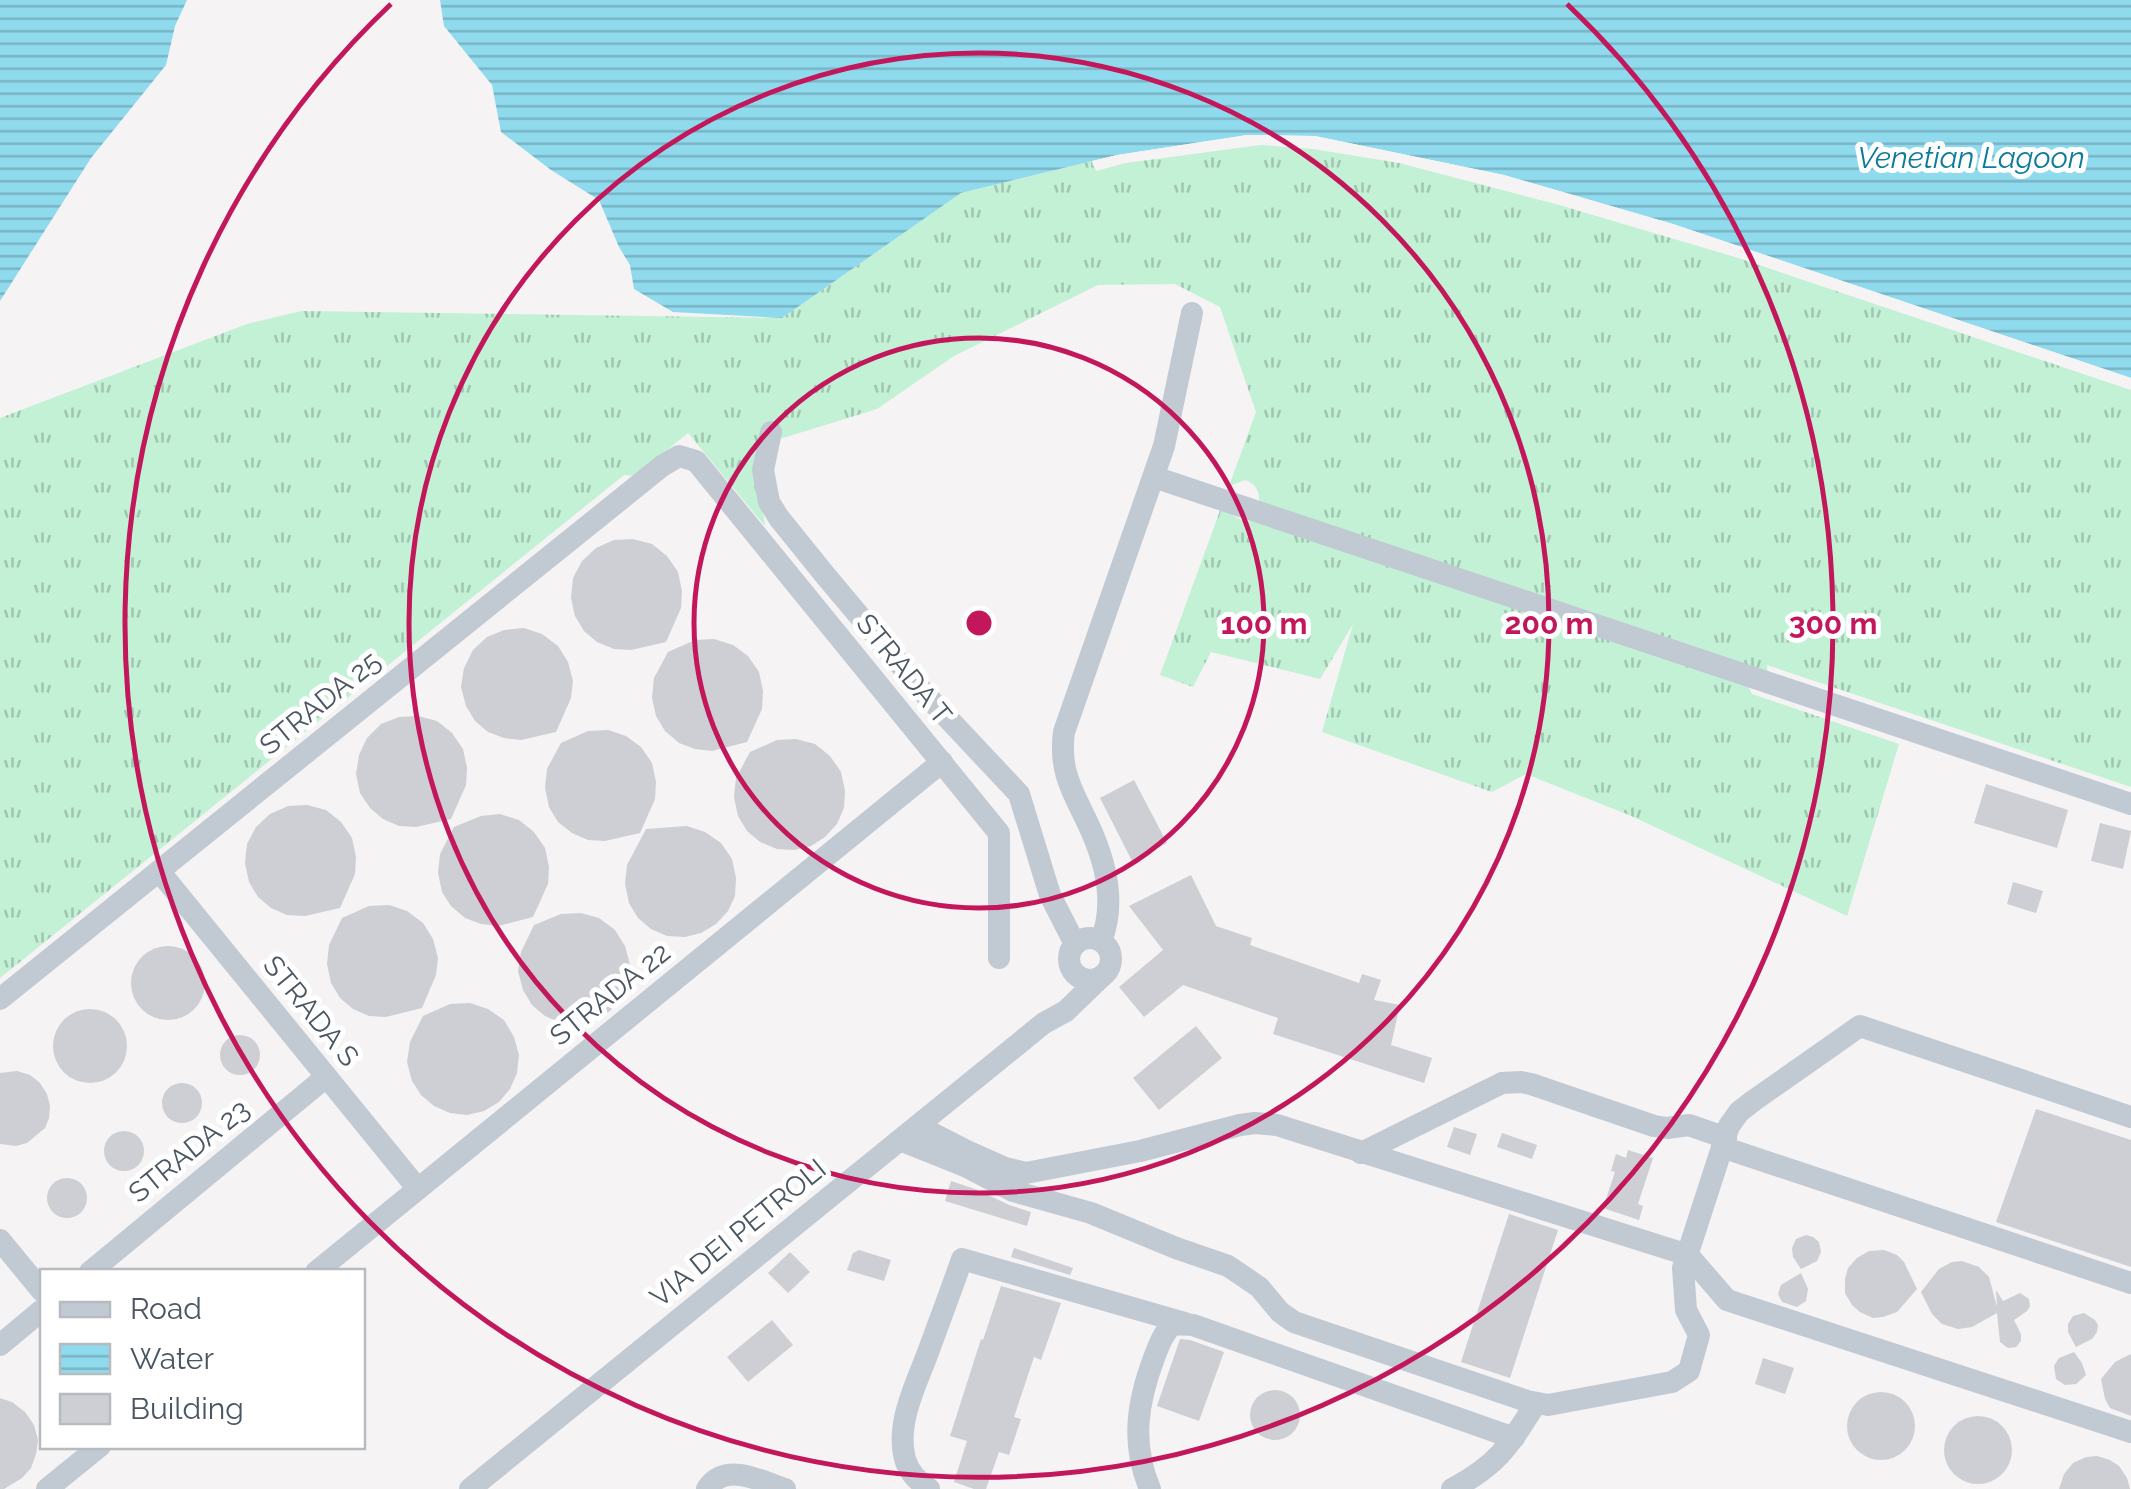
<svg xmlns="http://www.w3.org/2000/svg" width="2131" height="1489" viewBox="0 0 2131 1489" font-family="Raleway,sans-serif">
<style>
.grass{fill:url(#grass-tufts)}
.water{fill:url(#water-rules)}
.pier{fill:#f5f3f3}
.building{fill:#cdcfd5}
.lines{fill:none;stroke-linecap:round;stroke-linejoin:round}
.minor{stroke:#c1cad2;stroke-width:22}
.ring{fill:none;stroke:#c2185b;stroke-width:5}
.labels{text-anchor:middle;dominant-baseline:central;stroke-width:10;stroke-linejoin:round;paint-order:stroke}
.street-label{font-size:28px;fill:#4a5661;stroke:#fff}
.water-label{font-size:30px;font-style:italic;fill:#0c7c9b;stroke:#fff}
.centre{fill:#c2185b;stroke:#fff;stroke-width:5}
.ring-label{font-size:30px;text-anchor:middle;font-weight:bold;fill:#c2185b;stroke:#fff;stroke-width:10;stroke-linejoin:round;paint-order:stroke}
</style>
<defs>
<pattern id="grass-tufts" width="24" height="20" patternUnits="userSpaceOnUse" patternTransform="scale(2.5)"><rect width="24" height="20" fill="#c3f1d5"/><path d="M3 7l-1-3M5 7V3M7 7l1-3M15 17l-1-3M17 17v-4M19 17l1-3" fill="none" stroke="#a0c6b0"/></pattern>
<pattern id="water-rules" width="6" height="5" patternUnits="userSpaceOnUse" patternTransform="scale(2.5)"><rect width="6" height="5" fill="#90daee"/><path d="M0 2.5h6" fill="none" stroke="#78b4c4"/></pattern>
</defs>
<rect width="100%" height="100%" fill="#f5f3f3"/>
<g class="grass">
<path d="M1261,145L1313,149L1399,163L1559,205L1735,257L2131,390V787L1767,665L1768,677L1258,506C1261,493 1257,484 1245,480L1229,486L1256,412L1220,307L1175,284L1098,285L954,356L877,409L754,447L765,526L688,433L635,476L624,475L0,978V418L247,324L301,311L782,318L961,193L1092,161L1096,171L1126,163Z"/>
<path d="M1221,508L1241,520L1273,524L1746,682L1752,694L1899,744L1847,916L1629,815L1526,774L1492,792L1322,732L1353,624L1320,679L1211,652L1193,687L1160,675Z"/>
</g>
<g class="water">
<path d="M0,0H187L175,26L166,65L91,158L0,301Z"/>
<path d="M440,0H2131V378L1673,224L1504,175L1315,136L1247,135L1117,155L961,193L782,318L673,312L634,289L630,265L619,247L599,200L551,170L501,132L492,85L444,26Z"/>
</g>
<path class="pier" d="M1247,135L1315,136L1504,175L1673,224L2131,378V383L1671,229L1503,179L1396,156L1314,141L1247,140L1118,160L1093,166L1092,161L1117,155Z"/>
<g class="building">
<path d="M633,539L652,544L667,556L678,572L682,591L681,608L666,642L631,650L614,649L597,642L584,631L575,616L571,598L573,578L582,561L596,548L614,540Z"/>
<path d="M524,628L542,634L558,646L568,662L573,681L571,698L556,732L521,740L504,738L488,732L475,721L466,706L461,687L464,668L473,650L487,637L504,630Z"/>
<path d="M714,639L733,645L748,656L759,672L763,691L762,709L747,742L712,751L695,749L679,743L665,731L656,716L652,698L654,678L668,652L695,640Z"/>
<path d="M418,716L437,721L452,733L463,749L467,768L466,785L451,819L416,827L399,826L383,819L370,808L360,793L356,774L359,755L367,738L381,724L399,717Z"/>
<path d="M608,730L626,736L641,747L652,763L656,782L655,799L640,833L605,841L588,840L572,833L558,822L549,807L545,788L547,769L561,743L588,731Z"/>
<path d="M796,739L815,744L830,756L841,772L845,791L844,808L837,824L825,837L811,846L794,850L777,849L760,842L747,831L738,816L734,797L736,778L750,752L777,740Z"/>
<path d="M1134,780L1167,843L1132,861L1100,798Z"/>
<path d="M1986,784L2068,810L2057,848L1974,823Z"/>
<path d="M307,805L326,810L341,822L352,838L356,857L355,874L340,908L305,916L287,915L271,908L258,897L249,882L245,863L247,844L256,827L270,814L288,806Z"/>
<path d="M500,814L519,820L534,832L545,848L549,867L548,884L533,917L498,926L481,924L465,918L451,906L442,892L438,873L440,854L454,827L481,816Z"/>
<path d="M2100,823L2131,831L2123,869L2091,861Z"/>
<path d="M687,826L705,832L721,843L732,859L736,878L735,896L728,911L716,924L701,933L685,937L667,936L651,929L638,918L629,903L625,884L627,865L646,829Z"/>
<path d="M1191,875L1216,926L1252,938L1250,945L1359,983L1362,974L1381,980L1374,1000L1400,1005L1391,1045L1432,1058L1424,1083L1273,1034L1278,1018L1183,985L1144,1017L1119,987L1163,950L1129,906Z"/>
<path d="M2013,882L2043,891L2036,913L2007,904Z"/>
<path d="M389,905L407,911L423,923L433,939L438,958L436,975L422,1008L386,1017L369,1016L353,1009L340,998L331,983L327,964L329,945L342,918L369,906Z"/>
<path d="M581,913L599,918L615,930L625,946L630,965L628,982L621,998L610,1011L595,1020L578,1024L561,1023L545,1016L532,1005L523,990L518,971L521,952L534,925L561,914Z"/>
<circle cx="168" cy="983" r="37"/>
<path d="M470,1003L488,1009L504,1020L514,1037L519,1055L517,1073L510,1089L499,1102L484,1111L467,1115L450,1113L434,1106L421,1095L412,1081L407,1062L410,1042L423,1016L450,1004Z"/>
<circle cx="90" cy="1046" r="37"/>
<path d="M1196,1026L1222,1058L1159,1110L1133,1078Z"/>
<circle cx="240" cy="1055" r="20"/>
<path d="M17,1071L30,1075L40,1083L47,1094L50,1106L49,1118L45,1128L27,1143L16,1146L0,1144V1073Z"/>
<circle cx="182" cy="1103" r="20"/>
<path d="M2036,1109L2131,1140V1267L1996,1222Z"/>
<path d="M1454,1127L1477,1134L1470,1155L1447,1147Z"/>
<circle cx="124" cy="1151" r="20"/>
<path d="M1502,1133L1537,1145L1532,1159L1497,1147Z"/>
<path d="M1628,1150L1653,1158L1638,1204L1643,1206L1639,1220L1603,1208L1615,1172L1611,1171L1616,1154L1626,1158Z"/>
<circle cx="67" cy="1198" r="20"/>
<path d="M951,1181L978,1190L1009,1205L1031,1212L1027,1226L945,1201Z"/>
<path d="M1509,1214L1558,1230L1510,1378L1461,1362Z"/>
<path d="M1806,1235L1813,1237L1819,1242L1821,1252L1817,1261L1801,1269L1793,1257L1792,1248L1796,1239Z"/>
<path d="M1014,1248L1073,1268L1070,1275L1011,1257Z"/>
<path d="M859,1250L891,1260L884,1281L847,1270L853,1253Z"/>
<path d="M1884,1250L1897,1255L1904,1262L1917,1289L1897,1312L1883,1317L1873,1318L1860,1312L1852,1305L1845,1293V1279L1848,1268L1857,1258L1869,1251Z"/>
<path d="M790,1252L810,1272L788,1293L768,1273Z"/>
<path d="M1962,1261L1979,1267L1989,1277L1997,1307L1996,1290L2003,1301L2020,1293L2029,1299L2030,1306L2027,1311L2014,1320L2021,1334V1341L2016,1347L2008,1348L2000,1342L1997,1313L1972,1327L1958,1329L1942,1324L1932,1314L1921,1292L1939,1269L1952,1262Z"/>
<path d="M1801,1273L1808,1289L1806,1301L1797,1307L1782,1302L1778,1294L1781,1285Z"/>
<path d="M1001,1286L1061,1303L1041,1360L1034,1357L1014,1417L1021,1419L1009,1455L999,1452L986,1489H974L954,1482L967,1441L950,1436L981,1339L983,1340Z"/>
<path d="M2084,1313L2095,1320L2098,1325L2097,1332L2092,1339L2076,1347L2068,1332V1324L2073,1316Z"/>
<path d="M772,1320L793,1345L748,1382L727,1357Z"/>
<path d="M1180,1339L1190,1340L1224,1352L1199,1421L1157,1406Z"/>
<path d="M2074,1352L2082,1363L2086,1375L2076,1384L2065,1385L2056,1379L2054,1366L2059,1358Z"/>
<path d="M2131,1354V1416L2110,1408L2105,1399L2101,1379L2115,1362Z"/>
<path d="M1763,1358L1794,1368L1785,1394L1755,1384Z"/>
<circle cx="1275" cy="1415" r="25"/>
<circle cx="1881" cy="1426" r="34"/>
<path d="M0,1398L12,1402L25,1412L34,1425L38,1440L36,1454L31,1468L22,1478L4,1489H0Z"/>
<circle cx="1978" cy="1450" r="34"/>
<path d="M2097,1456L2110,1460L2119,1466L2127,1478L2130,1489H2059L2064,1474L2073,1463L2086,1457Z"/>
</g>
<g class="lines">
<g class="minor">
<path d="M771,432L763,470L769,502L779,518L825,575L925,694L1019,794L1050,895L1075,944"/>
<path d="M1154,477L2131,804"/>
<path d="M159,871L418,1189"/>
<circle cx="1090" cy="959" r="21"/>
<path d="M1101,941C1115,906 1107,868 1093,835C1077,797 1058,776 1064,732L1164,446L1192,313"/>
<path d="M0,999L662,466L679,456L696,461L999,833V958"/>
<path d="M918,1126L967,1151L1005,1168L1026,1173L1140,1151L1240,1125L1255,1123L1277,1125L1688,1255L1727,1300L2131,1432"/>
<path d="M900,1140L965,1166L1013,1191L1091,1213L1176,1248L1228,1266L1259,1287L1280,1312L1294,1322L1527,1401L1548,1405L1672,1382L1689,1371L1699,1335L1686,1310L1683,1268L1729,1126L1739,1112L1753,1101L1860,1026L2131,1117"/>
<path d="M1722,1147L2131,1283"/>
<path d="M1361,1153L1502,1083L1521,1082L1531,1084L1654,1126L1667,1128L1689,1125L1726,1138"/>
<path d="M0,1240L42,1291"/>
<path d="M90,1272L326,1077"/>
<path d="M316,1272L942,762"/>
<path d="M0,1345L42,1310"/>
<path d="M47,1489L100,1446"/>
<path d="M470,1489L1044,1023L1066,1011L1101,977"/>
<path d="M707,1489C725,1461 761,1481 785,1489"/>
<path d="M929,1489C918,1481 909,1473 905,1459C895,1422 918,1381 930,1347C941,1317 952,1288 962,1259L1185,1323"/>
<path d="M1150,1489C1131,1444 1137,1403 1154,1358C1159,1345 1163,1333 1173,1324L1193,1325L1514,1438"/>
<path d="M1452,1489C1498,1465 1509,1446 1536,1403"/>
</g>
</g>
<g class="ring">
<circle cx="979" cy="623" r="285"/>
<circle cx="979" cy="623" r="570"/>
<path d="M1567 4A854 854 0 1 1 391 4"/>
</g>
<g class="labels">
<g class="street-label">
<text transform="translate(904 669) rotate(51)">STRADA T</text>
<text transform="translate(320 703) rotate(-39)">STRADA 25</text>
<text transform="translate(610 994) rotate(-39)">STRADA 22</text>
<text transform="translate(311 1011) rotate(51)">STRADA S</text>
<text transform="translate(189 1151) rotate(-39)">STRADA 23</text>
<text transform="translate(738 1233) rotate(-39)">VIA DEI PETROLI</text>
</g>
<g class="water-label">
<text x="1971" y="157">Venetian Lagoon</text>
</g>
</g>
<circle cx="979" cy="623" r="15" class="centre"/>
<g class="ring-label">
<text x="1264" y="634">100 m</text>
<text x="1549" y="634">200 m</text>
<text x="1833" y="634">300 m</text>
</g>
<rect x="40" y="1269" width="325" height="180" fill="#ffffff" stroke="#b7bbc0" stroke-width="2.5"/>
<rect x="60" y="1302" width="50" height="15" fill="#c1cad2" stroke="#b7bbc0" stroke-width="2.5"/>
<text x="130" y="1319" font-size="30" fill="#4a5661">Road</text>
<rect x="60" y="1344" width="50" height="30" fill="url(#water-rules)" stroke="#b7bbc0" stroke-width="2.5"/>
<text x="130" y="1369" font-size="30" fill="#4a5661">Water</text>
<rect x="60" y="1394" width="50" height="30" fill="#cdcfd5" stroke="#b7bbc0" stroke-width="2.5"/>
<text x="130" y="1419" font-size="30" fill="#4a5661">Building</text>
</svg>
